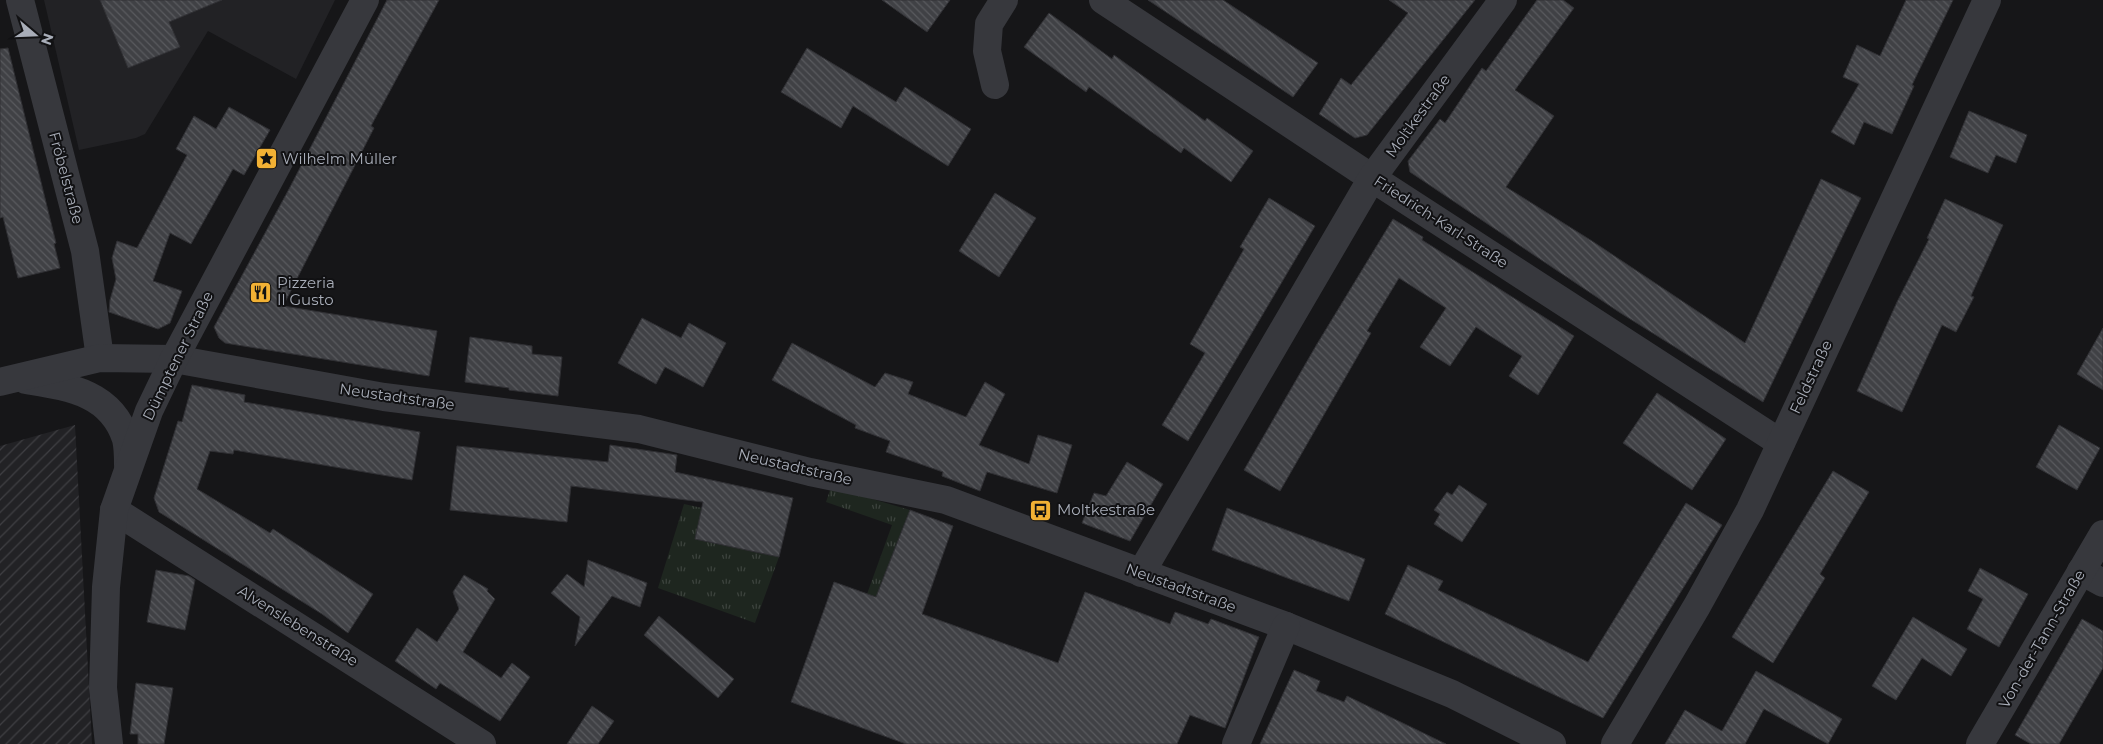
<svg xmlns="http://www.w3.org/2000/svg" width="2103" height="744" font-family="Montserrat,sans-serif">
<style>
.built{fill:#222225}
.industrial{fill:url(#industrial-furrows)}
.grass{fill:url(#grass-tufts)}
.building{fill:url(#building-back-hatch);stroke:#303034}
.lines{fill:none;stroke-linecap:round;stroke-linejoin:round}
.minor{stroke:#37383d;stroke-width:28}
.tertiary{stroke:#37383d;stroke-width:28}
.labels{text-anchor:middle;stroke-width:4;stroke-linejoin:round;paint-order:stroke}
.street-label{font-size:15px;fill:#a8adb8;stroke:#111113}
.poi-label{font-size:15px;fill:#a8adb8;stroke:#111113;text-anchor:start}
</style>
<defs>
<pattern id="industrial-furrows" width="10" height="10" patternUnits="userSpaceOnUse" patternTransform="scale(1.25)"><rect width="10" height="10" fill="#222225"/><path d="M-1 1l2-2M0 10L10 0M9 11l2-2" fill="none" stroke="#3f3f43"/></pattern>
<pattern id="grass-tufts" width="24" height="20" patternUnits="userSpaceOnUse" patternTransform="scale(1.25)"><rect width="24" height="20" fill="#1e261f"/><path d="M3 7l-1-3M5 7V3M7 7l1-3M15 17l-1-3M17 17v-4M19 17l1-3" fill="none" stroke="#3c433d"/></pattern>
<pattern id="building-back-hatch" width="6" height="6" patternUnits="userSpaceOnUse" patternTransform="scale(1.25)"><rect width="6" height="6" fill="#404145"/><path d="M-1 5l2 2M0 0l6 6M5-1l2 2" fill="none" stroke="#595a5e"/></pattern>
</defs>
<rect width="100%" height="100%" fill="#161618"/>
<polygon class="built" points="44,0 335,0 296,79 208,31 145,134 136,138 79,150"/>
<polygon class="industrial" points="75,425 92,744 0,744 0,446"/>
<g class="grass">
<polygon points="831,487 910,510 876,597 867,594 892,525 826,502"/>
<polygon points="684,504 702,508 695,539 779,557 755,623 658,588"/>
</g>
<g class="building">
<polygon points="100,0 222,0 169,22 180,47 128,68"/>
<polygon points="387,0 439,0 371,126 374,128 283,306 437,331 429,376 225,343 219,338 214,327 289,189"/>
<polygon points="882,0 950,0 927,32"/>
<polygon points="1148,0 1223,0 1318,63 1293,97"/>
<polygon points="1389,0 1475,0 1367,135 1355,138 1319,114 1341,78 1351,85 1408,13"/>
<polygon points="1537,0 1563,0 1574,8 1515,90 1554,116 1506,187 1592,241 1745,343 1821,179 1861,198 1763,402 1619,312 1410,172 1408,161 1440,119 1445,123 1482,68 1486,71"/>
<polygon points="1906,0 1953,0 1912,85 1914,86 1892,134 1864,122 1854,145 1831,132 1859,84 1843,77 1857,45 1880,56"/>
<polygon points="1049,13 1112,59 1114,55 1205,121 1207,118 1253,151 1231,182 1184,148 1181,153 1089,87 1086,92 1024,47"/>
<polygon points="8,48 56,243 54,244 60,268 18,278 3,217 0,218 0,49"/>
<polygon points="807,48 896,102 905,87 971,129 948,166 853,106 841,128 781,92"/>
<polygon points="229,107 270,130 244,175 233,169 191,244 170,233 153,281 182,291 170,323 158,329 109,312 110,300 116,279 112,258 117,241 137,248 187,155 176,149 194,116 216,129"/>
<polygon points="1969,111 2027,135 2016,163 1996,155 1988,173 1950,157"/>
<polygon points="995,193 1036,218 999,277 959,251"/>
<polygon points="1269,198 1315,226 1188,441 1162,425 1205,353 1190,344 1244,249 1240,247"/>
<polygon points="1945,199 2003,225 1971,296 1974,297 1956,332 1942,325 1902,412 1857,391 1897,302 1929,239 1927,238"/>
<polygon points="1393,219 1423,237 1422,240 1574,336 1538,395 1509,376 1522,356 1476,327 1450,366 1420,347 1446,308 1399,278 1367,331 1371,333 1280,491 1244,470 1317,344"/>
<polygon points="642,318 681,338 689,323 726,343 703,387 665,367 656,384 618,363"/>
<polygon points="2103,328 2103,390 2077,374"/>
<polygon points="470,337 532,346 532,354 562,357 558,396 509,390 509,388 465,382"/>
<polygon points="792,343 875,387 885,373 913,382 908,394 966,417 985,382 1005,394 979,445 1029,464 1038,435 1072,445 1057,493 987,472 980,491 942,476 943,472 886,452 890,441 855,428 856,425 772,380"/>
<polygon points="192,385 245,395 244,402 420,432 412,480 234,450 233,454 210,451 197,489 270,533 273,529 373,594 348,633 322,614 159,512 154,498 178,421 182,422"/>
<polygon points="1657,393 1726,439 1692,490 1623,443"/>
<polygon points="2059,425 2100,448 2077,490 2036,467"/>
<polygon points="610,445 677,455 675,472 793,498 779,557 695,539 703,502 571,486 567,522 450,510 457,446 608,462"/>
<polygon points="1127,462 1163,484 1130,541 1082,523 1094,493 1106,496"/>
<polygon points="1833,471 1869,492 1820,574 1825,578 1773,663 1732,637"/>
<polygon points="1459,485 1487,504 1462,542 1434,524 1440,514 1434,510 1447,492 1452,495"/>
<polygon points="1686,503 1722,525 1603,718 1385,614 1408,565 1443,581 1438,590 1588,662"/>
<polygon points="1227,508 1365,559 1349,601 1212,550"/>
<polygon points="910,510 953,526 922,614 1058,663 1085,592 1170,624 1175,612 1208,624 1211,619 1259,637 1225,728 1190,715 1177,744 906,744 791,702 834,582 876,597"/>
<polygon points="588,560 647,583 640,607 612,596 575,646 580,617 551,593 567,574 584,587"/>
<polygon points="1980,568 2028,594 1999,647 1967,629 1983,599 1968,591"/>
<polygon points="156,570 189,576 195,580 185,630 147,622"/>
<polygon points="464,575 488,589 487,591 495,599 463,652 501,678 512,663 530,677 500,721 440,683 436,689 395,661 417,628 437,642 459,609 453,592"/>
<polygon points="659,616 734,679 718,698 644,635"/>
<polygon points="1913,617 1967,649 1951,676 1922,658 1896,700 1872,686"/>
<polygon points="2082,619 2103,631 2103,668 2059,744 2031,744 2015,735"/>
<polygon points="1294,670 1320,681 1316,691 1344,702 1347,696 1446,744 1260,744"/>
<polygon points="1756,671 1842,719 1828,744 1764,709 1745,744 1665,744 1685,710 1722,731"/>
<polygon points="136,683 173,688 164,744 138,744 138,734 130,734"/>
<polygon points="592,706 614,721 598,744 567,744"/>
</g>
<g class="lines">
<g class="minor">
<polyline points="20,0 85,251 100,358"/>
<polyline points="1103,0 1372,178 1781,443"/>
<polyline points="995,85 987,51 989,24 1004,0"/>
<path d="M26,380C68,387 111,392 126,439C128,447 128,457 128,465"/>
<polyline points="0,382 100,358 174,359 384,397 639,429 810,472 946,500 1286,626 1452,694 1552,744"/>
<polyline points="114,510 482,744"/>
<polyline points="2081,571 2103,583"/>
<polyline points="1141,573 1372,178 1503,0"/>
<polyline points="1236,744 1286,626"/>
<polyline points="1615,744 1697,606 1750,510 1987,0"/>
<polyline points="1980,744 2103,534"/>
</g>
<polyline class="tertiary" points="109,744 103,688 106,587 114,510 149,411 174,359 365,0"/>
</g>
<defs>
<symbol id="sight-square" viewBox="-11 -11 22 22"><rect x="-9" y="-9" width="18" height="18" rx="4" fill="#f2b134" stroke="#111113"/><path d="M0-6L1.8-2.2L6-1.7L2.9 1.2L3.7 5.4L0 3.3L-3.7 5.4L-2.9 1.2L-6-1.7L-1.8-2.2Z" fill="#111"/></symbol>
<symbol id="restaurant-square" viewBox="-11 -11 22 22"><rect x="-9" y="-9" width="18" height="18" rx="4" fill="#f2b134" stroke="#111113"/><path d="M-5-6h1v4h1v-4h1v4h1v-4h1v5L-1.5 .5V6h-2V.5L-5-1ZM5-6V6H3V1.5H1.5Q1.5-4 5-6Z" fill="#111"/></symbol>
<symbol id="bus-square" viewBox="-11 -11 22 22"><rect x="-9" y="-9" width="18" height="18" rx="4" fill="#f2b134" stroke="#111113"/><path d="M-5-6H5V4H4V6H2V4H-2V6H-4V4H-5ZM-3.5-4V0h7V-4ZM-3.5 1.2v1.5H-2V1.2ZM2 1.2v1.5H3.5V1.2Z" fill="#111"/></symbol>
</defs>
<g fill-rule="evenodd">
<use href="#sight-square" x="254" y="146" width="25" height="25"/>
<use href="#restaurant-square" x="248" y="280" width="25" height="25"/>
<use href="#bus-square" x="1028" y="498" width="25" height="25"/>
</g>
<g class="labels">
<g class="street-label">
<text transform="translate(1418 116) rotate(-54)" y="5">Moltkestraße</text>
<text transform="translate(66 178) rotate(75)" y="5">Fröbelstraße</text>
<text transform="translate(1441 222) rotate(33)" y="5">Friedrich-Karl-Straße</text>
<text transform="translate(178 356) rotate(-64)" y="5">Dümptener Straße</text>
<text transform="translate(1811 377) rotate(-65)" y="5">Feldstraße</text>
<text transform="translate(397 397) rotate(8)" y="5">Neustadtstraße</text>
<text transform="translate(795 467) rotate(13)" y="5">Neustadtstraße</text>
<text transform="translate(1181 588) rotate(20)" y="5">Neustadtstraße</text>
<text transform="translate(298 626) rotate(32)" y="5">Alvenslebenstraße</text>
<text transform="translate(2042 639) rotate(-60)" y="5">Von-der-Tann-Straße</text>
</g>
<g class="poi-label">
<text x="282" y="164">Wilhelm Müller</text>
<text x="277" y="288">Pizzeria<tspan x="277" dy="17">Il Gusto</tspan></text>
<text x="1057" y="515">Moltkestraße</text>
</g>
</g>
<g transform="translate(35 35) rotate(109)" stroke="#111113" stroke-width="4" paint-order="stroke">
<path d="M0-4L9 19L0 12L-9 19Z" fill="#a8adb8"/>
<text y="-8" font-size="14" font-weight="bold" text-anchor="middle" fill="#a8adb8">N</text>
</g>
</svg>
